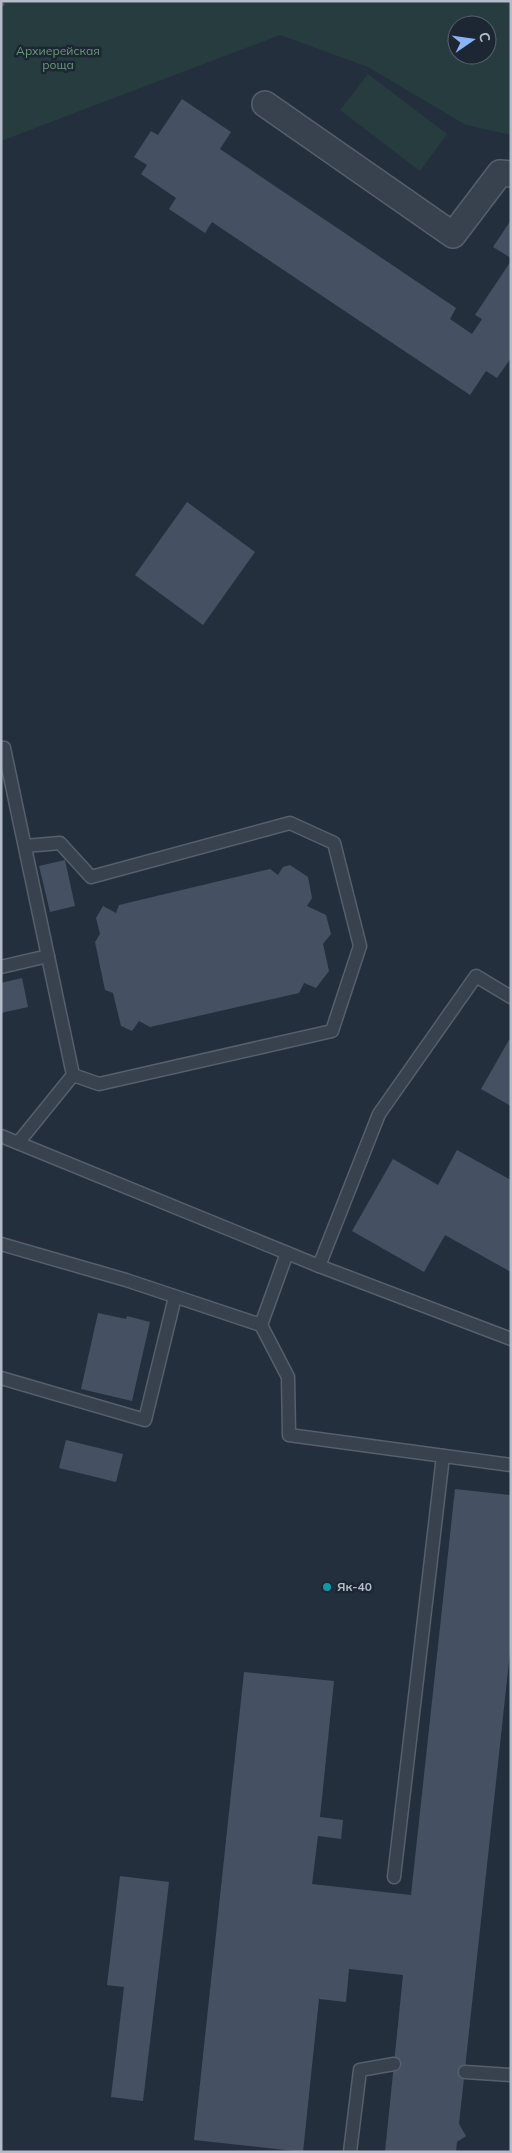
<svg xmlns="http://www.w3.org/2000/svg" width="512" height="2153" font-family="Mulish,sans-serif">
<style>
.green{fill:#263c3f;fill-rule:evenodd}
.building{fill:#455162}
.lines{fill:none;stroke-linecap:round;stroke-linejoin:round}
.service-casing{stroke:#565f6c;stroke-width:15}
.minor-casing{stroke:#565f6c;stroke-width:28}
.path{stroke:#44595c;stroke-width:3;stroke-dasharray:4 4;stroke-linecap:butt}
.service{stroke:#38414e;stroke-width:12}
.minor{stroke:#38414e;stroke-width:25}
.culture-dot{fill:#0f9aa8;stroke:#1d2633;stroke-width:2}
.labels{text-anchor:middle;stroke-width:5;stroke-linejoin:round;paint-order:stroke}
.park-label{font-size:12px;fill:#6b9a76;stroke:#1d2633}
.poi-label{font-size:12px;font-weight:bold;fill:#b4bcc9;stroke:#1d2633;text-anchor:start}
</style>
<rect width="100%" height="100%" fill="#242f3e"/>
<g class="green">
<path d="M1,1H511V135L466,125L368,67L280,35L1,141ZM457,25H487V55H457Z"/>
<polygon points="368,74 447,134 420,171 340,110"/>
</g>
<g class="building">
<polygon points="182,99 231,132 220,149 456,308 450,319 472,334 482,319 475,315 511,261 511,358 497,378 486,371 470,395 212,222 205,233 169,209 176,198 141,174 147,165 134,157 151,131 158,135"/>
<polygon points="511,220 511,258 493,247"/>
<polygon points="187,502 255,552 203,625 135,575"/>
<polygon points="65,860 75,906 50,912 39,866"/>
<polygon points="290,865 308,877 312,898 307,906 326,915 331,934 323,944 329,971 316,988 304,983 299,993 150,1027 139,1021 132,1031 121,1026 113,993 105,990 95,942 100,934 96,918 103,906 116,913 119,905 270,869 278,875 283,867"/>
<polygon points="22,978 28,1007 1,1013 1,983"/>
<polygon points="509,1040 511,1041 511,1106 481,1089"/>
<polygon points="457,1150 511,1180 511,1272 445,1235 424,1272 352,1231 393,1159 438,1185"/>
<polygon points="98,1313 126,1319 127,1316 150,1322 132,1401 81,1389"/>
<polygon points="66,1440 123,1454 116,1482 59,1468"/>
<polygon points="455,1489 511,1495 511,1643 459,2124 466,2136 457,2142 456,2152 385,2152 403,1975 349,1969 346,2002 319,1999 303,2152 194,2140 244,1672 334,1681 320,1817 343,1820 341,1839 318,1836 312,1884 411,1895"/>
<polygon points="120,1876 169,1882 143,2101 111,2097 124,1987 107,1985"/>
</g>
<g class="lines">
<defs>
<g id="service">
<polyline points="1,748 4,748 73,1075 18,1143"/>
<polyline points="25,846 60,843 91,877 290,823 334,843 360,946 332,1031 99,1084 73,1075"/>
<polyline points="1,967 48,956"/>
<polyline points="1,1136 319,1266 511,1339"/>
<polyline points="1,1244 126,1280 261,1325 288,1377 289,1435 511,1465"/>
<polyline points="319,1266 379,1114 476,976 511,997"/>
<polyline points="261,1325 287,1253"/>
<polyline points="1,1378 145,1420 175,1297"/>
<polyline points="394,1877 443,1456"/>
<polyline points="465,2072 511,2075"/>
<polyline points="350,2152 360,2070 394,2064"/>
</g>
<polyline id="minor" points="265,104 453,235 500,173 511,174"/>
</defs>
<use href="#service" class="service-casing"/>
<use href="#minor" class="minor-casing"/>
<polyline class="path" points="1,6 7,1"/>
<use href="#service" class="service"/>
<use href="#minor" class="minor"/>
</g>
<circle class="culture-dot" cx="327" cy="1587" r="5"/>
<g class="labels">
<g class="park-label">
<text x="58" y="55">Архиерейская<tspan x="58" dy="14">роща</tspan></text>
</g>
<g class="poi-label">
<text x="337" y="1591">Як-40</text>
</g>
</g>
<rect width="512" height="2153" fill="none" stroke="#b4bcc9" stroke-width="5"/>
<g transform="translate(472 40) rotate(77)"><circle r="24" fill="#1d2633" stroke="#59626f"/>
<path d="M0-4L9 19L0 12L-9 19Z" fill="#8ab4f8"/>
<text y="-8" font-size="14" font-weight="bold" text-anchor="middle" fill="#b4bcc9">С</text>
</g>
</svg>
